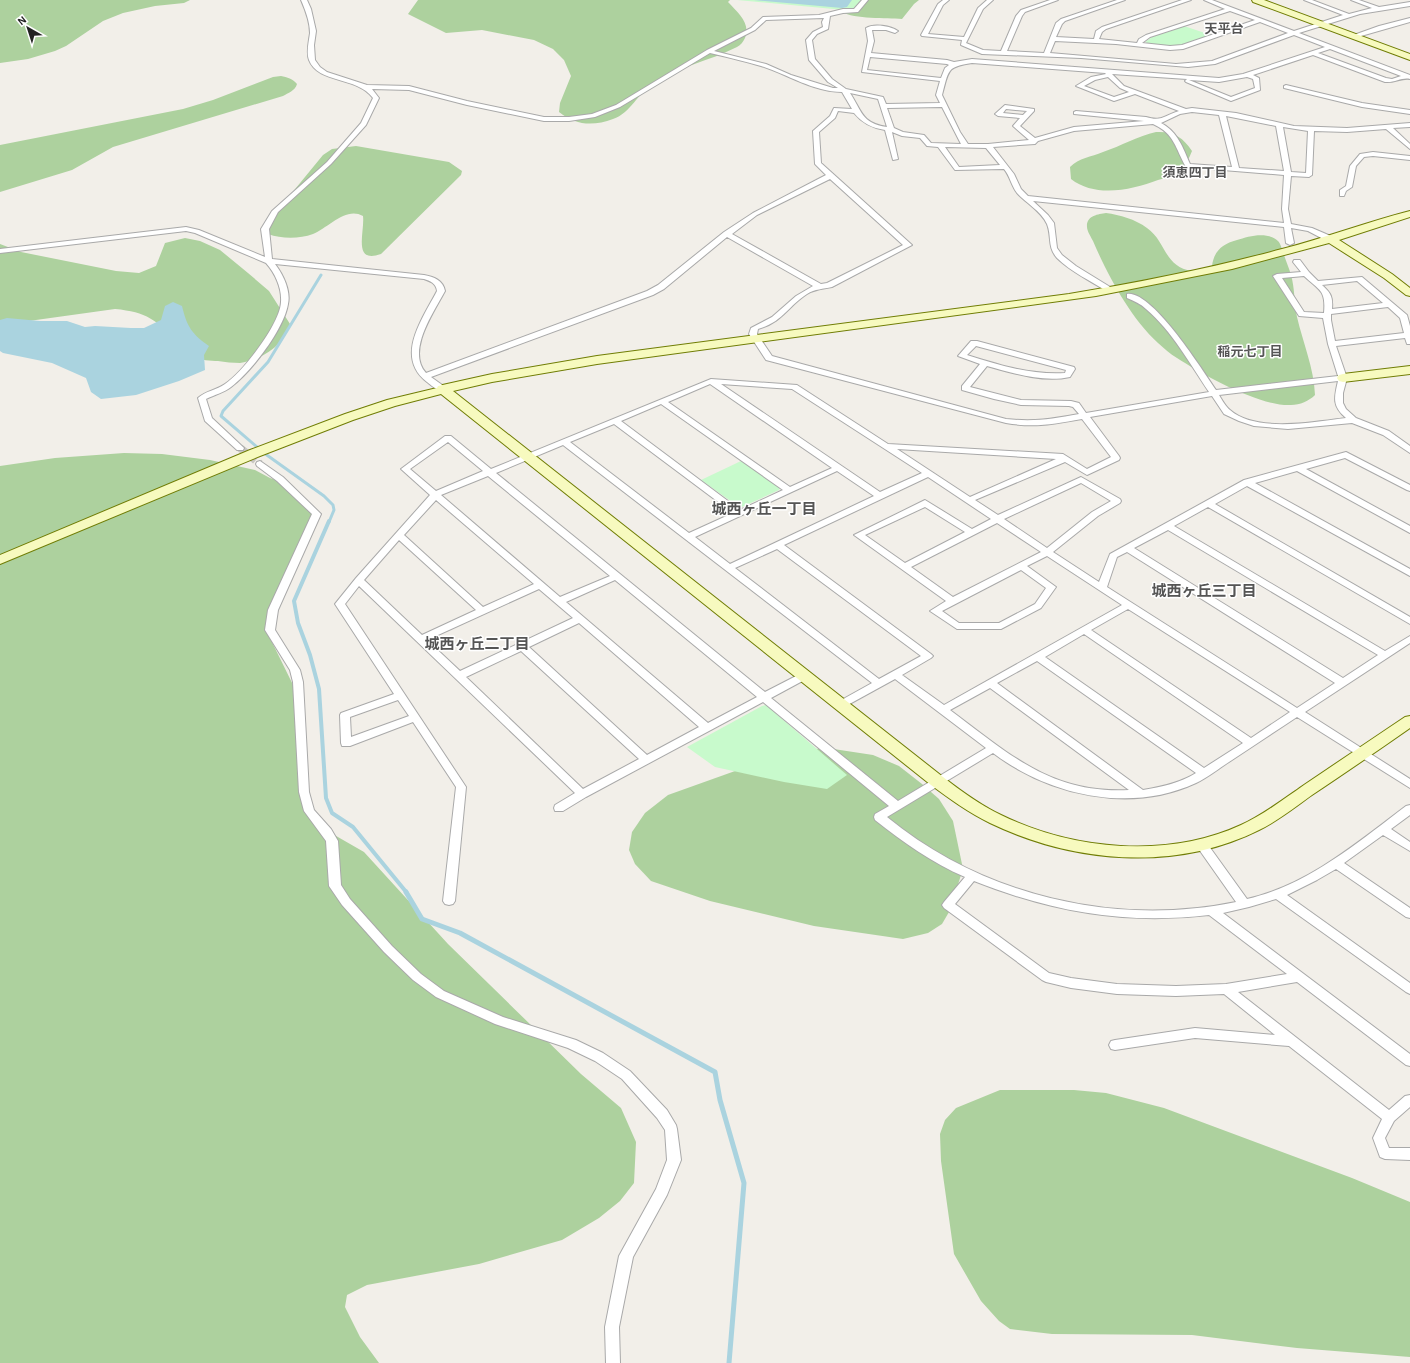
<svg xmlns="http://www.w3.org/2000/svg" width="1410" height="1363" font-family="'Alegreya Sans','Noto Sans JP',sans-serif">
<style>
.forest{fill:#add19e}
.park{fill:#c8facc}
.water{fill:#aad3df}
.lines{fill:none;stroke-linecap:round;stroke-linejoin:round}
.stream-far2{stroke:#aad3df;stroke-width:3}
.stream-far1{stroke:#aad3df;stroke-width:4}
.stream{stroke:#aad3df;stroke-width:5}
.street-tunnel{stroke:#c8c6c1;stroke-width:8;stroke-dasharray:8 4;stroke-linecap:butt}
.street-casing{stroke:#a9a9a9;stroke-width:2}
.secondary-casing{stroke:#707d05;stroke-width:2}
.street{fill:#fff;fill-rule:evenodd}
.secondary{fill:#f7fabf;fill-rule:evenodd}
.labels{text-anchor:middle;stroke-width:3;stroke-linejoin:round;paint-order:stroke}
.far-quarter-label{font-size:13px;font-weight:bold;fill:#555;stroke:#fff}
.far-neighbourhood-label{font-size:13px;font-weight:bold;fill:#555;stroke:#fff}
.neighbourhood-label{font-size:15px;font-weight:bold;fill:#555;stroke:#fff}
</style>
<rect width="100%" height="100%" fill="#f2efe9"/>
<g class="forest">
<polygon points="0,0 190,0 184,3 155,6 123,13 103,21 66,46 55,51 28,59 0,63"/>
<path d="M418,0H730L728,2C738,13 751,23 745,38C743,42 741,45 737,47C710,61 679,66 653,83C638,93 631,113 613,119C594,126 576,126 559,112L560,103L571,76L564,60L553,49L534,40L482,30L446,33L408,14Z"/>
<path d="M831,0H919L914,4L902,19C887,18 854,19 842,12C838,9 835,4 831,0Z"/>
<path d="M281,76C287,77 293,79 297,84C295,91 288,93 283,96L113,147L72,170L0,192V145L183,109L213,100L273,77Z"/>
<path d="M1156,132C1173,131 1183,137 1192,151C1189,159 1185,166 1179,172C1173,176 1165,178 1158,180C1132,190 1095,198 1071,179L1070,167C1079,158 1091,157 1103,152C1121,146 1138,136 1156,132Z"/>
<path d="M356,146L449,162L462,171L461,175L381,254C352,264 365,232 363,216C346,206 328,228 313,234C299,239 282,239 268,234L264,227L323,155L332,149Z"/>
<path d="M1106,213C1120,215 1135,219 1147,228C1166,241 1164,267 1192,271C1200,272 1205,272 1212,266C1214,251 1222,244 1237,240C1249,236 1267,231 1278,241C1281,244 1282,250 1284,255C1286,261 1289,268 1291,275C1295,289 1294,303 1297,317C1303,343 1314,368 1315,395C1309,401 1300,405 1291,405C1261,407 1203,375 1177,358C1170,354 1164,348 1158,343C1130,317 1108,276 1093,241C1091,237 1087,231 1087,227C1086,216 1098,214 1106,213Z"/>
<path d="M185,238L200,241L220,250L248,273L269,291L290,324C285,345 261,360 240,363C233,363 225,362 218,361C211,361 200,360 194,357C188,354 183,346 178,342C156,320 147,312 115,309L0,325V244L21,252L116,271L139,273L156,266L165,243Z"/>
<polygon points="124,453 162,454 210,460 255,470 270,478 279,481 314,516 273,602 266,625 270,638 296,691 301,795 317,825 364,852 448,944 581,1074 621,1108 636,1142 634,1183 620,1201 599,1218 562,1240 479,1264 367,1285 347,1295 345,1307 360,1337 379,1363 0,1363 0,466 55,458"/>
<polygon points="827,748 873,755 899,766 922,784 939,799 953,821 963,869 949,912 942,924 928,933 903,939 814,926 710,901 651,881 635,864 629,850 632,832 645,813 668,795 791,751"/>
<polygon points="1000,1090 1074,1090 1106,1093 1164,1108 1352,1178 1410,1202 1410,1357 1297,1348 1192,1335 1052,1334 1010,1329 999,1321 981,1301 954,1254 941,1161 940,1134 945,1120 956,1108"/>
</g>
<g class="park">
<path d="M737,0H867C862,11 857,14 845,13L844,10Z"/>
<path d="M1184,26L1211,35C1190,43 1167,52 1145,42L1152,37Z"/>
<polygon points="741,461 780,488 779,490 742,507 739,507 701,480"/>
<polygon points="766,705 847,775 827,789 784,782 715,767 687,747 762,706"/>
</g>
<g class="water">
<polygon points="754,0 852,0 847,7 842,8"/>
<path d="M173,302L182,306C187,327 192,334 209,346L204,355L205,370L179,381L136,395L101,399L91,392L86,378L52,363L3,353L0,351V320L7,318L40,321H67L85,327L95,326L131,328H144L161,320L165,306Z"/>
</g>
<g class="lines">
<polyline class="stream-far2" points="321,275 268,362 223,411 221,416 264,453 324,496 333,505 334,510 329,522"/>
<polyline class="stream-far1" points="329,521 294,601 298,623 310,655 319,689 326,798 332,813 353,827 407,893"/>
<polyline class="stream" points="406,892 422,919 460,933 715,1072 720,1100 744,1183 729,1363"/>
<polyline class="street-tunnel" points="240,448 260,464"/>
<defs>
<g id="street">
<path d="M301,0H307L311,9L316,31L314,45L315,60L320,67L327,72L367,85L409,86L467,101L544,117H569L592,114L616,105L707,50L751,28L763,17L819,15L843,9H854L862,0H868L858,12L843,13L830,16L828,29L817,34L812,40L815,59L832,79L846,89L883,97L886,104L940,103L936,95L940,81L862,72L868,41L866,28C874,23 891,26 898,31L895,33L886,30H872L874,41L871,53L947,60L954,62L972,59L1219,78L1243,74L1325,47L1294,35L1215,64L1188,67L1081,58L982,54L961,45L962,40L922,36L921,35L938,4L943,0H949L943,5L928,34L964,37L978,8L987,0H993L983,9L966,43L983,50L1001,51L1016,16L1021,10L1050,0H1058L1025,12L1022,16L1007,51L1044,53L1056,23L1061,19L1117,0H1125L1065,21L1062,24L1056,37L1094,39L1096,31L1102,27L1182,0H1191L1106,29L1102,32L1099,39L1137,43L1139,39L1146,35L1225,9L1204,0H1212L1294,31L1343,15L1304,0H1312L1349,14L1372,8L1351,0H1359L1379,7L1410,2V6L1360,14L1299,33L1410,75V79C1402,77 1395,83 1385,82L1313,55L1253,75L1259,78L1260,90L1231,101L1186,82L1185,81L1187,79L1112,74L1124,86L1186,109L1192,108L1236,113L1294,126L1347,128L1410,123V127L1393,128L1410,144V149L1386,129L1347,132L1314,131L1312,175L1309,177L1291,176L1288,209L1291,224L1312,228L1333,237V241H1327L1308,231L1291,228L1294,243L1290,245L1286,243L1284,227L1033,201L1048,215L1054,223L1057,248L1062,255L1076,266L1115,290L1111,292H1108C1091,281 1071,272 1057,258C1047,247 1052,236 1047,224C1041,211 1026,203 1017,193C1011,185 1010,176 1004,169L955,170L938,147L927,146L920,138L902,136L892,132L898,159L893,160L885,130C872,128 862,123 854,113L838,111L835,118L819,132L821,163L912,245L832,287C823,289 815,289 807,294C788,306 783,322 758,329L757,334L772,356L1006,419C1034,422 1052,419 1079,414L1073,407L1069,406L1021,405L994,399L962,390V386L980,364L958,356L971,341H977L1074,367L1075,369L1070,377C1043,383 1012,373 987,366L970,387L1021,400L1071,401L1079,403L1086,413L1209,392C1190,364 1172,331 1146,309C1141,304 1134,301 1127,298V294C1152,290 1203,371 1216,390L1338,376L1328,344L1323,318L1299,316L1273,276L1277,274L1301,272L1293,262L1294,260H1300L1309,272L1318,281L1362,277L1407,315L1410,326V344H1407L1405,338L1336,346L1347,378L1343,393V403L1346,409L1356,418L1389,431L1410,446V453L1383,435L1352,423L1288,429L1254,426L1239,421L1224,414L1212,396L1090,417L1119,456L1120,458L1119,460L1087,475L1065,462L975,500L998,515L1081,477L1120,499L1121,501L1120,503L1098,516L1053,552L1099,582L1110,554L1244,480L1346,452L1410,485V491L1407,490L1345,458L1306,469L1410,526V533L1297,471L1255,483L1410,569V576L1247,486L1215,504L1410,617V624L1208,507L1174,526L1385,651L1410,636V643L1305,712L1410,779V788L1297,717C1274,732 1252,747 1229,762C1218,769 1207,778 1196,783C1129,814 1049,795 993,753L887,817C983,896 1115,927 1236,902L1198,848L1196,845L1198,842H1206L1247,899C1308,885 1357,843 1406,806L1410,805V815L1391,829L1410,842V851L1383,835L1344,863L1410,908V918L1406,917L1336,869L1317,880L1287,895L1410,983V994L1406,992L1276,899L1249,907L1223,913L1410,1054V1066L1406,1065L1297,982L1238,992L1389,1110L1405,1096L1410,1095V1107L1394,1121L1385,1138L1389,1148H1410V1160L1385,1159L1380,1157L1373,1138L1382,1119L1289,1046L1195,1038L1115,1050L1111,1049L1109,1045L1111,1041L1115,1040L1195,1028L1275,1035L1224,994L1176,996L1117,994L1071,988L1046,982L1042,980L944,908L942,905L944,902L965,877C932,863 903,842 875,820L874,817L875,814L889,806L763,702L586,797L563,811H555L554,808L555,805L575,793L359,586L345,604L466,787L455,901L453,904L449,905L445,904L443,901L456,787L413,722L350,746H342L341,743L340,715L341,713L394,694L335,604L356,578L430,495L401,469L445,436H451L491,469L711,379L797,385L888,444L1063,454L1087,469L1111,457L1082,419C1053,424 1036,428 1006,423L766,360L749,334L751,328L772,317L796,296L813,286L727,237L664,289L653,295L431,377L445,387L446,389L442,391C436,390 431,385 427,382C394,357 423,318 437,291C436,283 430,281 424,279L275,264C283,274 291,291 288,304C284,329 252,371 231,387C225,392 214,395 206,399L212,418L244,448L243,450H237L205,421L198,398C205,391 217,390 225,384C243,372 280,324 281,302C282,288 275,273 266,263L195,233L186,231L0,253V249L186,227L199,230L265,257L261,229L272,211L327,162L361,123L373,98C357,76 318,84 309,60C306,52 309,41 310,33C310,22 305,9 301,0ZM1230,11L1255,20L1182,45L1170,46L1142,43L1150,37ZM824,18L822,22L823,27L813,32L806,40L809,60L828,82L838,88H833L791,75L766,64L714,51L755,30L766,20ZM1260,22L1288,33L1212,61L1176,64L1050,53L1055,41L1116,44L1170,50L1183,49ZM1330,49L1401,76L1392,79L1386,78L1318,53ZM710,53C727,57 744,61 761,66C787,74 813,92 842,92L852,109L834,108L830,116L813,131L815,164L826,175L753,213L724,232L658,285L647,291L426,373C406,351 434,312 445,291C443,280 434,277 424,275L272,259L269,229L278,212L331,164L366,125L379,98L372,89L409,90L467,105L544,121H569L595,117L620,107ZM870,57L947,64L949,65L945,68L941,78L867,70ZM972,63L1105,73L1106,74L1091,77L1076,86L1114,101L1135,94L1179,111C1165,115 1162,122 1146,117L1076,111L1074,112V114L1144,121L1074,127L1035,138L1020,126L1034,111V109L1005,105L995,114L998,116L1020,118L1013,126L1029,140L988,144H968L960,132L942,95C949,70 946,67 972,63ZM1108,77L1120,88L1129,92L1114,97L1084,86L1095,80ZM1247,77L1253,79L1255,88L1231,97L1189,80L1219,82ZM850,93L878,99L887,127C861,123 862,111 850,93ZM942,107L961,144L931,143L924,135L903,132L894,128L887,108ZM1006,109L1027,111L1023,115L1003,113ZM1192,112L1219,115L1232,167L1190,164C1183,148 1178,132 1161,123L1180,114ZM1226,116L1276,126L1284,171L1239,168ZM1153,124C1175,134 1175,148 1186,167L1284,175L1282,209L1284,223L1028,196L1021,189L1014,174L993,147L1035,144L1038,141L1074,131ZM1283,127L1308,131L1306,173L1291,172ZM945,147L986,148L1000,165L959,167ZM830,179L903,245L827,283L821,284L732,234L757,215ZM1304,276C1320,291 1326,290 1324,313L1304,312L1282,278ZM1357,281L1383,303L1332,309C1333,297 1331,293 1322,285ZM1388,307L1400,318L1404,333L1335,341L1331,320V314ZM976,346L1066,370L1065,373C1030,375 999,365 967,355ZM1338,381C1334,398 1332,406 1346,418C1315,422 1256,433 1230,410C1226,407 1222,400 1219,395ZM710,384L832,468L790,487L668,402ZM721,384L792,389L922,473L880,492ZM661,404L783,490L740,510L621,421ZM614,424L733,513L689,533L570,442ZM448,442L483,471L436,491L410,469ZM563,445L872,683L836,703L835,705L836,707H844L895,679L986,748L898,801L771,698L808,678L809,676L808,674H800L765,692L496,473ZM897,449L1056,459L970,497ZM837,471L874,496L730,564L695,537ZM488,476L610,576L560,597L441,495ZM928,477L991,519L972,529L925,500L854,535L946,601L930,611L957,629H1001L1041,608L1056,587L1027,566L1047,556L1122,605L944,705L902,675L931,658L933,656L931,654L784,545ZM1081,483L1111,501L1092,512L1047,548L1004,519ZM436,500L534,584L483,607L404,535ZM925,507L965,532L905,563L865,535ZM997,523L1041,552L953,597L911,567ZM1168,530L1378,655L1343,678L1134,548ZM399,540L476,610L422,635L364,580ZM777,549L921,656L879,679L735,568ZM1127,552L1335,683L1297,708L1107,587L1117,557ZM1021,570L1046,588L1035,604L999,623H959L942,611ZM615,580L757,697L708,723L566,602ZM539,589L573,618L460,671L427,640ZM1128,609L1290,712L1251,738L1091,630ZM579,623L699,727L647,755L529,647ZM1084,634L1243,743L1204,768L1045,657ZM521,651L639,759L583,789L466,677ZM1037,661L1196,773C1180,783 1161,787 1143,790L997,683ZM990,688L1129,790C1051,794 1009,754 950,710ZM398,700L409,716L351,737L350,717ZM974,881C1052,912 1126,925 1209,915L1287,974L1226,984L1176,986L1117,984L1071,978L1049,973L955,904Z"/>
<polygon points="1410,18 1410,22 1354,38 1351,36 1379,26"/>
<polygon points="1286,85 1362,103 1410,110 1410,114 1362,107 1284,88 1284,86"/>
<polygon points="1373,152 1410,156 1410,160 1373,156 1364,157 1356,166 1352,187 1346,191 1344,196 1340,196 1340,190 1346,186 1350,166 1360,154"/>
<polygon points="260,461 283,477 321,514 278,610 275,630 300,670 303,682 309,792 314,810 331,829 338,841 341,885 350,899 392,946 421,974 444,991 503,1017 576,1040 603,1053 630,1071 667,1110 676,1125 677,1129 681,1160 667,1195 633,1257 619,1327 620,1363 606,1363 605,1327 619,1256 656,1189 667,1160 665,1130 657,1118 622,1079 595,1061 568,1048 495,1024 436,997 413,980 384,952 342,905 329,886 326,841 304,811 299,792 293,682 290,670 265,630 268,610 312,514 277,481 257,466 256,464 257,462"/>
</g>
<g id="secondary">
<polygon points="1252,0 1264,0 1410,54 1410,60 1253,2"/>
<path d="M1410,211V217L1339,240L1392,274L1410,288V296L1406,295L1384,278L1329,243L1232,269L1096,296L597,364L492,382L453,391L943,777C961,791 980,805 1001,815C1073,850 1167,859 1241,825C1263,815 1284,799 1304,785C1338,762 1371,740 1405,717L1410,716V728C1377,751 1345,773 1312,795C1295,807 1278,821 1259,830C1175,872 1073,863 990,823C969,813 950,799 931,785L441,394L395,406L353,420L260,456L0,564V555L250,450L345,414L387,400L437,388L438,386L492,374L597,356L1069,294C1141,282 1212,268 1282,249C1325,238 1367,222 1410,211Z"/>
<polygon points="1410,366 1410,374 1343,382 1339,381 1337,378 1339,375 1343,374"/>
</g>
</defs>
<use href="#street" class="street-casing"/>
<use href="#secondary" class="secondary-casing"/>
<use href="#street" class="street"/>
<use href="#secondary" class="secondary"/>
</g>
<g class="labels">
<g class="far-quarter-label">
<text x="1224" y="33">天平台</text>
</g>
<g class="far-neighbourhood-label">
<text x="1195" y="177">須恵四丁目</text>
<text x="1250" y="356">稲元七丁目</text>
</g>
<g class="neighbourhood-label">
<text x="764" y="514">城西ヶ丘一丁目</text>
<text x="1204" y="596">城西ヶ丘三丁目</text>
<text x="477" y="649">城西ヶ丘二丁目</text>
</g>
</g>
<g transform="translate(28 28) rotate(321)" stroke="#ffffff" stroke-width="3" paint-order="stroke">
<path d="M0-3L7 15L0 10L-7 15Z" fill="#222222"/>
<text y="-6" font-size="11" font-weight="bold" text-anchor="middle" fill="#222222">N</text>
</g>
</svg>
